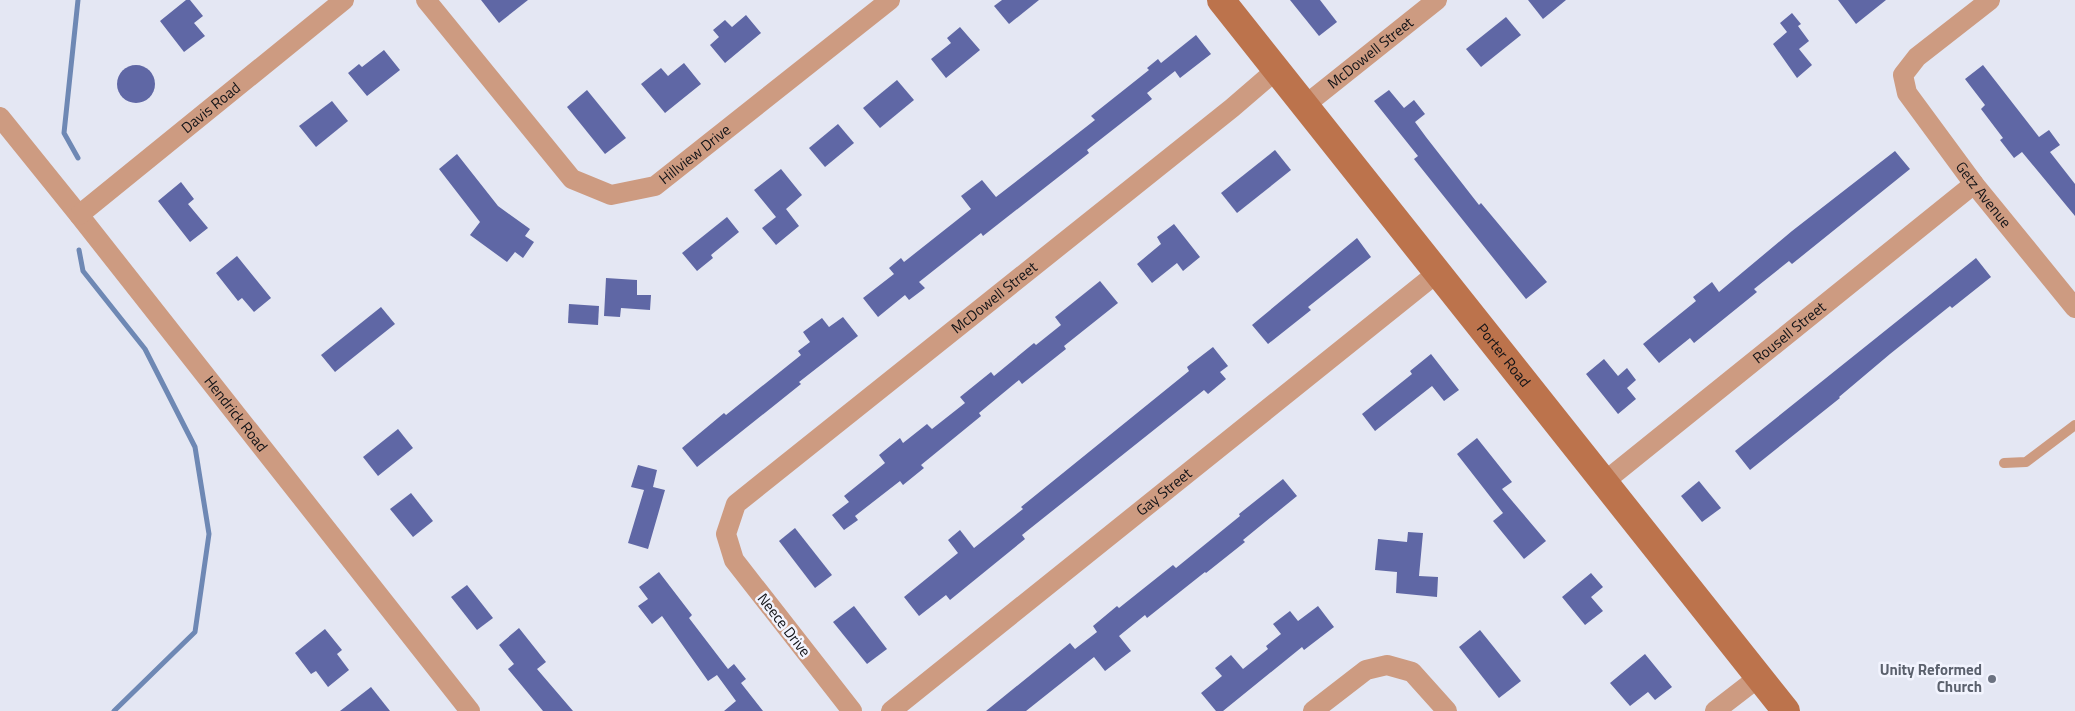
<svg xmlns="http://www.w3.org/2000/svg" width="2075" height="711" font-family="'Titillium Web',sans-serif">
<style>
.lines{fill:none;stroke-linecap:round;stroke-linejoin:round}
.stream{stroke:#6e88b4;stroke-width:5}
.building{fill:#5f67a5}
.lane{stroke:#cd9b81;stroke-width:10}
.street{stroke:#cd9b81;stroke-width:20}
.secondary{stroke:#bc734c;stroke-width:28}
.worship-dot{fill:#6b7280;stroke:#f2f4fe;stroke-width:2}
.labels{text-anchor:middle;stroke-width:5;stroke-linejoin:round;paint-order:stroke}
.street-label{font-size:15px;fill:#121317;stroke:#f2f4fe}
.worship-label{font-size:15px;font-weight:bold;fill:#5b616d;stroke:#f2f4fe;text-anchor:end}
</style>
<rect width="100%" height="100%" fill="#e4e7f3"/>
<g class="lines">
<g class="stream">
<polyline points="78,0 64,133 78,158"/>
<polyline points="79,250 83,271 145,349 195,447 209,534 195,632 114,711"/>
</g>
</g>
<g class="building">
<polygon points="186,0 190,0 203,16 194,23 205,36 184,52 160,21"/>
<polygon points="481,0 528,0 499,23"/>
<polygon points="1002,0 1039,0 1009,24 994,6"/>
<polygon points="1290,0 1320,0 1337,22 1319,36"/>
<polygon points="1528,0 1566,0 1543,19"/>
<polygon points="1838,0 1886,0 1856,24"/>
<polygon points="1792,13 1801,24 1798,26 1809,41 1799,49 1812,65 1797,78 1773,44 1787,32 1780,23"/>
<polygon points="746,15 761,33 725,63 710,45 719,37 713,30 725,20 732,27"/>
<polygon points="1506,17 1521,35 1481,67 1466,49"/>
<polygon points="960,27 980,50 946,78 931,59 951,43 947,38"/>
<polygon points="1196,35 1211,54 1180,78 1175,71 1147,93 1152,99 1087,150 1089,153 983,236 981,233 919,282 925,288 909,300 905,295 878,317 863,298 894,274 889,268 901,258 904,262 971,209 961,196 982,180 996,197 1095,120 1091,116 1149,70 1147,68 1158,59 1161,63"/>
<polygon points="384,50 400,70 367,96 348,73 359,64 362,67"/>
<polygon points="684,63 701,84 665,113 641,84 661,68 668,76"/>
<polygon points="1983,65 2039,137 2049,130 2060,145 2050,152 2075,184 2075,216 2022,152 2014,158 2000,140 2003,138 1981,109 1985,105 1965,79"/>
<circle cx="136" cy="84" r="19"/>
<polygon points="897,80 914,100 880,128 863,108"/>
<polygon points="587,90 626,138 605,154 567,107"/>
<polygon points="1389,90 1404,108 1414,100 1425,114 1415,122 1426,137 1479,205 1481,203 1547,282 1526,299 1414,159 1418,156 1374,101"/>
<polygon points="332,101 348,121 316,147 299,126"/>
<polygon points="838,124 854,143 825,167 809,148"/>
<polygon points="1275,150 1291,170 1237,213 1221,193"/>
<polygon points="1895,151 1910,169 1792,264 1789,261 1754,289 1757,292 1694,343 1690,338 1659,363 1643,344 1696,301 1693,297 1712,282 1719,292 1792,231"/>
<polygon points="457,154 498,206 530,229 525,236 534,242 523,258 515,252 507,262 470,235 480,222 439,169"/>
<polygon points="781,169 802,195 786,209 799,226 776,245 762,228 776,217 754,190"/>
<polygon points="181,182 194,199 188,204 208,228 190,242 158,201"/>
<polygon points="727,217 739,232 711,255 713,258 697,271 682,253"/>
<polygon points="1174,224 1200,257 1183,271 1177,263 1152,283 1137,264 1161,244 1157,237"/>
<polygon points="1357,238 1371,257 1308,307 1311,310 1268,344 1252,325"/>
<polygon points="237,256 271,298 254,312 242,298 238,301 216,273"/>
<polygon points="1976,258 1991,277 1952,308 1950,306 1890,354 1839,397 1840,398 1750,470 1735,451"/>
<polygon points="606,278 637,280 637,295 651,295 650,310 621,308 620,317 604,316"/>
<polygon points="1100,281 1118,303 1064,346 1066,349 1022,384 1019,380 979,413 981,416 921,465 924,468 903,485 900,481 855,516 858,520 844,530 832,515 849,502 844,496 885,463 879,455 900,438 903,443 927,424 932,429 965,403 960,397 991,372 994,376 1034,343 1036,345 1061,325 1055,317"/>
<polygon points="569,304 599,306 598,325 568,323"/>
<polygon points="381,307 395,324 335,372 321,355"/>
<polygon points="843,317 858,336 799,382 801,384 697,467 682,448 724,413 726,415 801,355 798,351 810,342 803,332 822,318 829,327"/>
<polygon points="1213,347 1228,366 1220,372 1226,379 1208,394 1204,390 1022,535 1025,539 950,600 946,595 919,616 904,597 958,553 948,540 960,530 974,548 1023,509 1021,507 1189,371 1187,367"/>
<polygon points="1431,354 1459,390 1444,401 1432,386 1375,431 1362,414 1412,374 1410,371"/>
<polygon points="1604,359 1618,376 1627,368 1636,380 1627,388 1636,399 1618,414 1586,374"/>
<polygon points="398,429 413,448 378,476 363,457"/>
<polygon points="1477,438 1512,482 1502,489 1546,541 1524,559 1493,521 1503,513 1457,454"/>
<polygon points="638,465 657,470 653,487 665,490 648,549 628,543 644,490 631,487"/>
<polygon points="1283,479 1297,496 1243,540 1245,542 1206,573 1205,572 1147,618 1145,615 1119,636 1131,651 1105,671 1094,657 1026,711 986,711 1070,643 1075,649 1097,632 1093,626 1117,606 1119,608 1173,565 1176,568 1240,516 1239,514"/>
<polygon points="1699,481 1721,508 1702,522 1681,496"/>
<polygon points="411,493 433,521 413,537 390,509"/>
<polygon points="795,528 832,575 815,588 779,541"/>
<polygon points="1408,532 1423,533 1419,576 1438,577 1437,597 1396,593 1397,572 1375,570 1378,539 1407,542"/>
<polygon points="659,572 692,615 689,618 728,669 734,664 746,679 741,683 763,711 724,711 736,701 717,675 708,681 662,616 652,624 638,606 648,599 639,587"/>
<polygon points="1591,573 1603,587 1591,597 1603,611 1585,625 1562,597"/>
<polygon points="467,585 493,618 477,630 451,597"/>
<polygon points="854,606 887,649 867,664 833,622"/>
<polygon points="1318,606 1334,627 1304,650 1302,647 1223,711 1216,711 1201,693 1222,676 1215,668 1231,655 1243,669 1268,649 1266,646 1281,634 1273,624 1290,611 1298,621"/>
<polygon points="519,628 546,662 537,669 573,711 543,711 508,669 514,664 499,645"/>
<polygon points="325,629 342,650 337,654 349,670 328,687 316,671 311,674 295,653"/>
<polygon points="1480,630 1521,681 1499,698 1459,647"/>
<polygon points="1645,654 1672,687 1655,700 1648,692 1630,706 1610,683"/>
<polygon points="371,687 390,711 340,711"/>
</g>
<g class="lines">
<polyline class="lane" points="2004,463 2026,462 2075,425"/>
<g class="street">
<path id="s1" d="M426,0L572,179L611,195L655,186L890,0"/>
<path id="s2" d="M1990,0L1917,57L1903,75L1907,93L1974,184L2075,308"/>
<path id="s3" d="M1304,106L1437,0"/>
<path id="s4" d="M0,117L79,215L470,711"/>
<path id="s5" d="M79,215L344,0"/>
<path id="s6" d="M1604,482L1974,184"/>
<path id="s7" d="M852,711L734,560L726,534L736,504L1232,108L1276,70"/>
<path id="s8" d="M891,711L1437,273"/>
<polyline points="1313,711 1366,670 1387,665 1412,672 1447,711"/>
<polyline points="1715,711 1759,677"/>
</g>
<path class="secondary" id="s9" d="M1221,0L1786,711"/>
</g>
<circle class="worship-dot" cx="1992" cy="679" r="5"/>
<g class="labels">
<g class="street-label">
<text dy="5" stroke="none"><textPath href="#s3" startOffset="85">McDowell Street</textPath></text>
<text dy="5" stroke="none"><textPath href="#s5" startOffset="170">Davis Road</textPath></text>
<text dy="5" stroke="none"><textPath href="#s1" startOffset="369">Hillview Drive</textPath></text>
<text dy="5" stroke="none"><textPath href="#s2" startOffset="261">Getz Avenue</textPath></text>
<text dy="5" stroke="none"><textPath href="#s7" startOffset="581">McDowell Street</textPath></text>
<text dy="5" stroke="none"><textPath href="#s6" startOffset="238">Rousell Street</textPath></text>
<text dy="5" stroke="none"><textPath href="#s9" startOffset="454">Porter Road</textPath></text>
<text dy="5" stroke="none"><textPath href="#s4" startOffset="379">Hendrick Road</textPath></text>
<text dy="5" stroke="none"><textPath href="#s8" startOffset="350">Gay Street</textPath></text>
<text transform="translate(784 625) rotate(52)" y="5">Neece Drive</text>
</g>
<g class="worship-label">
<text x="1982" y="675">Unity Reformed<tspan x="1982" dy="17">Church</tspan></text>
</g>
</g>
</svg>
